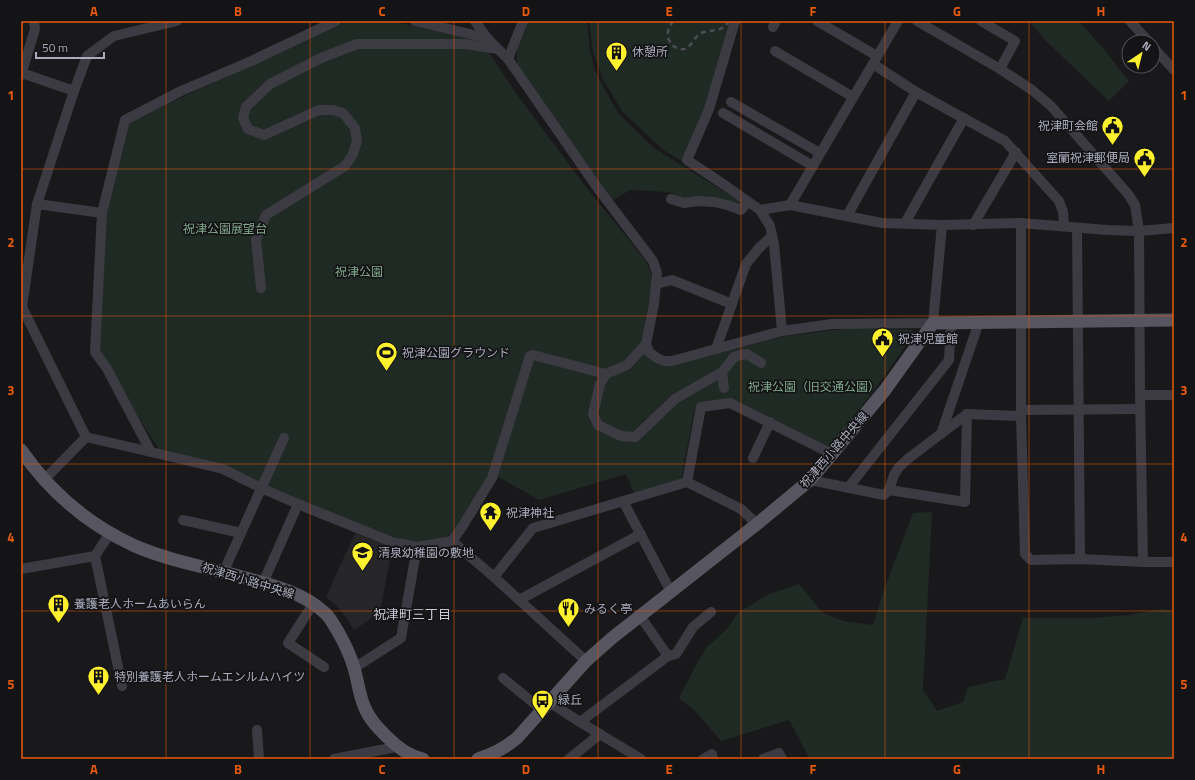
<svg xmlns="http://www.w3.org/2000/svg" width="1195" height="780" font-family="'Titillium Web','Noto Sans JP',sans-serif">
<style>
.built{fill:#262528}
.green{fill:#202a24}
.lines{fill:none;stroke-linecap:round;stroke-linejoin:round}
.minor{stroke:#3c3b43;stroke-width:10}
.major{stroke:#565560;stroke-width:13}
.rail{stroke:#4c4c56;stroke-width:2.5;stroke-dasharray:5 4;stroke-linecap:butt}
.grid{fill:none;stroke:#e8590c;stroke-width:1;stroke-opacity:0.55}
.labels{text-anchor:middle;stroke-width:3.5;stroke-linejoin:round;paint-order:stroke}
.poi-label{font-size:12px;fill:#aaabbc;stroke:#141416;text-anchor:start}
.park-label{font-size:12px;fill:#80a88d;stroke:#141416}
.street-label{font-size:12px;fill:#aaabbc;stroke:#141416}
.neighbourhood-label{font-size:13px;fill:#cbcbd7;stroke:#141416}
.neatline{fill:none;stroke:#e8590c;stroke-width:1.5}
.grid-label{font-size:13px;text-anchor:middle;font-weight:bold;fill:#e8590c}
</style>
<rect width="100%" height="100%" fill="#19191b"/>
<polygon class="built" points="355,533 392,548 380,612 354,630 345,616 336,605 326,597"/>
<g class="green">
<path d="M347,21H390L481,40L515,92L586,187L646,261L651,273L652,284L642,344C651,358 652,365 670,366L785,336L852,328L913,330L912,336L886,374L829,450L733,402L698,403L695,408L681,479L634,493L626,474L539,500L490,472L469,511L450,535L433,541L417,543L391,536L160,451L127,399L98,350L105,224L112,184L127,125L137,118Z"/>
<polygon points="526,21 587,21 590,50 595,71 614,106 621,116 654,148 744,204 742,209 689,202 669,192 651,191 630,190 611,201 517,66 517,44"/>
<polygon points="589,21 731,21 705,109 683,162 662,149 622,111 603,80 593,52"/>
<polygon points="1029,21 1079,21 1106,52 1129,81 1109,101 1045,40"/>
<polygon points="932,512 923,690 937,711 963,702 968,687 1005,679 1023,618 1091,618 1129,615 1163,609 1174,612 1174,759 810,759 789,720 721,741 694,710 679,698 695,667 706,648 728,628 738,613 767,595 799,584 822,612 843,621 873,625 884,590 913,513"/>
</g>
<g class="lines">
<g class="minor">
<polyline points="415,21 487,38"/>
<polyline points="475,21 487,38 508,59 599,190 653,261 657,273 654,304 646,344 649,352 657,358 664,361 672,361 782,331 832,324 933,323 942,225"/>
<polyline points="735,21 709,109 687,160 726,186 760,210 770,226 774,244 782,331"/>
<polyline points="817,21 877,56"/>
<polyline points="917,21 1000,69 1032,90 1051,106 1128,194 1135,205 1139,231 1140,395 1143,562"/>
<polyline points="981,21 1015,41 1000,69"/>
<polyline points="1130,21 1149,42"/>
<polyline points="773,27 776,21"/>
<polyline points="1153,47 1174,70"/>
<polyline points="775,51 853,97"/>
<polyline points="508,59 523,21"/>
<polyline points="873,64 916,92 1005,141 1059,201 1063,212 1064,226"/>
<polyline points="22,73 74,91"/>
<polyline points="21,75 35,29 34,21"/>
<polyline points="731,102 820,153"/>
<polyline points="723,113 813,166"/>
<polyline points="671,199 684,203 698,201 714,202 727,205 741,210 748,202"/>
<polyline points="37,204 102,213"/>
<polyline points="790,205 898,21"/>
<polyline points="760,210 790,205 882,223 942,225 1021,223 1107,230 1139,231 1174,228"/>
<polyline points="847,216 916,92"/>
<polyline points="905,223 964,118"/>
<polyline points="1021,223 1021,416 1025,554 1031,560 1080,559 1143,562 1174,562"/>
<polyline points="973,225 1016,152"/>
<polyline points="1077,228 1080,559"/>
<polyline points="656,284 672,280 732,304"/>
<polyline points="261,288 256,239 266,215 345,166 353,154 357,141 355,128 343,113 333,110 319,110 264,135 248,129 243,118 246,107 270,84 321,58 357,44 465,44 498,49"/>
<polyline points="646,344 627,365 606,374 600,384 593,414 598,425 621,436 635,437 675,399 722,372 734,357 740,355 747,354 761,363"/>
<polyline points="716,349 746,264 759,248 772,236"/>
<polyline points="722,372 724,388"/>
<polyline points="1140,395 1174,395"/>
<polyline points="1021,410 1140,409"/>
<polyline points="941,434 979,322"/>
<polyline points="86,437 151,452 223,469 261,488 298,504 392,542 417,547 452,541 462,527 492,478 530,356 533,355 606,374"/>
<polyline points="151,452 106,367 95,352 102,213 125,120 181,91 249,62 336,21"/>
<polyline points="753,458 770,422"/>
<polyline points="44,480 86,437 22,307 37,204 74,91 87,56 114,36 177,21"/>
<polyline points="810,480 884,495 889,490 894,475 899,467 909,458 967,414 1021,416"/>
<polyline points="687,482 701,407 730,403 832,454"/>
<polyline points="848,488 949,360 951,323"/>
<polyline points="889,490 965,502 967,414"/>
<polyline points="623,501 671,592"/>
<polyline points="183,520 241,533"/>
<polyline points="452,541 494,577 586,661"/>
<polyline points="95,556 122,686"/>
<polyline points="21,569 95,556 110,533"/>
<polyline points="223,573 284,438"/>
<polyline points="494,577 533,528 687,482 741,509 757,524"/>
<polyline points="263,583 298,504"/>
<polyline points="519,600 641,534"/>
<polyline points="313,604 288,643 324,667"/>
<polyline points="640,616 668,656"/>
<polyline points="354,668 401,638 417,547"/>
<polyline points="503,678 542,710"/>
<polyline points="549,702 580,722 641,759"/>
<polyline points="580,722 668,656 676,654 693,627 711,612"/>
<polyline points="257,730 259,759"/>
<polyline points="334,759 396,747"/>
<polyline points="569,759 600,734"/>
<polyline points="703,759 712,754 713,759"/>
<polyline points="763,759 779,753 782,759"/>
</g>
<g class="major">
<path d="M21,450C50,492 89,525 135,546C165,559 199,566 231,574C263,583 299,589 325,613C330,617 333,624 337,630C344,642 350,654 354,668C358,681 359,694 364,706C369,719 378,728 387,737C397,747 409,756 423,759"/>
<path d="M478,759C494,754 505,748 517,738L586,661L612,638L757,524L810,480L832,454L885,390L933,323L1174,320"/>
</g>
<path class="rail" d="M673,21C669,28 665,34 670,42C671,45 673,46 677,48C690,54 692,38 701,33C713,28 721,34 729,21"/>
</g>
<path class="grid" d="M166,21V759M310,21V759M454,21V759M598,21V759M741,21V759M885,21V759M1029,21V759M21,169H1174M21,316H1174M21,464H1174M21,611H1174"/>
<defs>
<symbol id="building-pin" viewBox="-11 -11 22 30"><path d="M0 17L-7.5 6A9.5 9.5 0 1 1 7.5 6Z" fill="#fff12d" stroke="#141416"/><path d="M-4-6H4V6H1V3H-1V6H-4ZM-2.5-4.3h1.7v1.8h-1.7ZM.8-4.3h1.7v1.8H.8ZM-2.5-1h1.7V.8h-1.7ZM.8-1h1.7V.8H.8Z" fill="#111"/></symbol>
<symbol id="civic-pin" viewBox="-11 -11 22 30"><path d="M0 17L-7.5 6A9.5 9.5 0 1 1 7.5 6Z" fill="#fff12d" stroke="#141416"/><path d="M-.6-6.5H3V-4.5H.6V-3L4-1V1h2V6H-6V1h2V-1L-.6-3ZM-1.2 2.5V6h2.4V2.5Z" fill="#111"/></symbol>
<symbol id="stadium-pin" viewBox="-11 -11 22 30"><path d="M0 17L-7.5 6A9.5 9.5 0 1 1 7.5 6Z" fill="#fff12d" stroke="#141416"/><path d="M0-5a6.5 5 0 1 0 0 10a6.5 5 0 1 0 0-10ZM-3.5-1.8h7v3.6h-7Z" fill="#111"/></symbol>
<symbol id="temple-pin" viewBox="-11 -11 22 30"><path d="M0 17L-7.5 6A9.5 9.5 0 1 1 7.5 6Z" fill="#fff12d" stroke="#141416"/><path d="M0-6L5-2H3V0L6.5 2.5H4V6H1.5V3h-3V6H-4V2.5H-6.5L-3 0V-2H-5Z" fill="#111"/></symbol>
<symbol id="school-pin" viewBox="-11 -11 22 30"><path d="M0 17L-7.5 6A9.5 9.5 0 1 1 7.5 6Z" fill="#fff12d" stroke="#141416"/><path d="M0-5L7-2L0 1L-7-2ZM-4 1L0 2.5L4 1V4Q0 6-4 4Z" fill="#111"/></symbol>
<symbol id="restaurant-pin" viewBox="-11 -11 22 30"><path d="M0 17L-7.5 6A9.5 9.5 0 1 1 7.5 6Z" fill="#fff12d" stroke="#141416"/><path d="M-5-6h1v4h1v-4h1v4h1v-4h1v5L-1.5 .5V6h-2V.5L-5-1ZM5-6V6H3V1.5H1.5Q1.5-4 5-6Z" fill="#111"/></symbol>
<symbol id="bus-pin" viewBox="-11 -11 22 30"><path d="M0 17L-7.5 6A9.5 9.5 0 1 1 7.5 6Z" fill="#fff12d" stroke="#141416"/><path d="M-5-6H5V4H4V6H2V4H-2V6H-4V4H-5ZM-3.5-4V0h7V-4ZM-3.5 1.2v1.5H-2V1.2ZM2 1.2v1.5H3.5V1.2Z" fill="#111"/></symbol>
</defs>
<g fill-rule="evenodd">
<use href="#building-pin" x="604" y="40" width="25" height="34"/>
<use href="#civic-pin" x="1100" y="114" width="25" height="34"/>
<use href="#civic-pin" x="1132" y="146" width="25" height="34"/>
<use href="#civic-pin" x="870" y="326" width="25" height="34"/>
<use href="#stadium-pin" x="374" y="340" width="25" height="34"/>
<use href="#temple-pin" x="478" y="500" width="25" height="34"/>
<use href="#school-pin" x="350" y="540" width="25" height="34"/>
<use href="#building-pin" x="46" y="592" width="25" height="34"/>
<use href="#restaurant-pin" x="556" y="596" width="25" height="34"/>
<use href="#building-pin" x="86" y="664" width="25" height="34"/>
<use href="#bus-pin" x="530" y="688" width="25" height="34"/>
</g>
<g class="labels">
<g class="poi-label">
<text x="632" y="56">休憩所</text>
<text x="1098" y="130" text-anchor="end">祝津町会館</text>
<text x="1130" y="162" text-anchor="end">室蘭祝津郵便局</text>
<text x="898" y="343">祝津児童館</text>
<text x="402" y="357">祝津公園グラウンド</text>
<text x="506" y="517">祝津神社</text>
<text x="378" y="557">清泉幼稚園の敷地</text>
<text x="74" y="608">養護老人ホームあいらん</text>
<text x="584" y="613">みるく亭</text>
<text x="114" y="681">特別養護老人ホームエンルムハイツ</text>
<text x="558" y="704">緑丘</text>
</g>
<g class="park-label">
<text x="225" y="233">祝津公園展望台</text>
<text x="359" y="276">祝津公園</text>
<text x="814" y="391">祝津公園（旧交通公園）</text>
</g>
<g class="street-label">
<text transform="translate(834 450) rotate(-49)" y="4">祝津西小路中央線</text>
<text transform="translate(248 581) rotate(17)" y="4">祝津西小路中央線</text>
</g>
<g class="neighbourhood-label">
<text x="412" y="619">祝津町三丁目</text>
</g>
</g>
<rect width="1195" height="780" fill="none" stroke="#141416" stroke-width="44"/>
<g transform="translate(1141 54) rotate(35)"><circle r="19" fill="#141416" stroke="#505058"/>
<path d="M0-3L7 15L0 10L-7 15Z" fill="#fff12d"/>
<text y="-6" font-size="11" font-weight="bold" text-anchor="middle" fill="#aaabbc">N</text>
</g>
<path d="M36 52v6h68v-6" fill="none" stroke="#aaabbc" stroke-width="2"/>
<text x="42" y="52" font-size="12" fill="#aaabbc" stroke="#141416" stroke-width="3" paint-order="stroke">50 m</text>
<rect x="22" y="22" width="1151" height="736" class="neatline"/>
<g class="grid-label">
<text x="94" y="16">A</text>
<text x="238" y="16">B</text>
<text x="382" y="16">C</text>
<text x="526" y="16">D</text>
<text x="669" y="16">E</text>
<text x="813" y="16">F</text>
<text x="957" y="16">G</text>
<text x="1101" y="16">H</text>
<text x="11" y="100">1</text>
<text x="1184" y="100">1</text>
<text x="11" y="247">2</text>
<text x="1184" y="247">2</text>
<text x="11" y="395">3</text>
<text x="1184" y="395">3</text>
<text x="11" y="542">4</text>
<text x="1184" y="542">4</text>
<text x="11" y="689">5</text>
<text x="1184" y="689">5</text>
<text x="94" y="774">A</text>
<text x="238" y="774">B</text>
<text x="382" y="774">C</text>
<text x="526" y="774">D</text>
<text x="669" y="774">E</text>
<text x="813" y="774">F</text>
<text x="957" y="774">G</text>
<text x="1101" y="774">H</text>
</g>
</svg>
